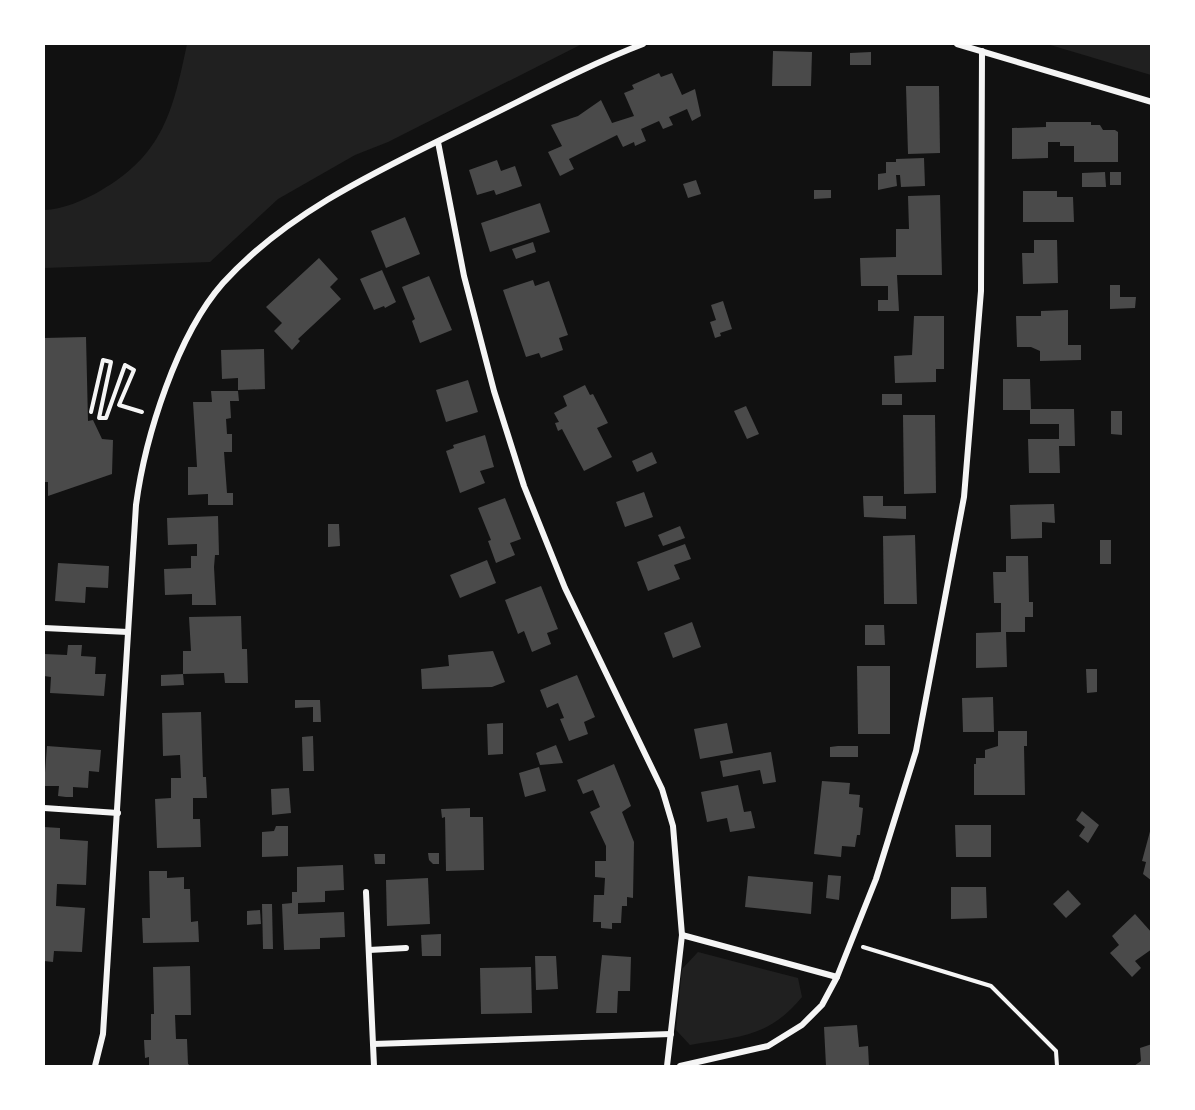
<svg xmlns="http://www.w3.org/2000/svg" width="1195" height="1110" font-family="Ubuntu,sans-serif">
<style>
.green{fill:#202020}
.building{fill:#4a4a4a}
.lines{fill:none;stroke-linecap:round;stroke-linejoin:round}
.path{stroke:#f5f5f5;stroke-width:4}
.minor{stroke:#f5f5f5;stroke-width:6}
</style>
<rect width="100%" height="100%" fill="#111"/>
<g class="green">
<path d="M187,44H582L388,142L355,155L278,199L210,262L44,268V210C62,210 84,200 100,191C163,155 173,111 187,44Z"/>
<polygon points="1047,44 1151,44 1151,75"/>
<path d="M698,952L798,978L802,997C768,1038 740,1036 690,1045L676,1030L682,969Z"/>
</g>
<g class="building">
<polygon points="773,51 812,52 811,86 772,86"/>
<polygon points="871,52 871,65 850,65 850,53"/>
<polygon points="659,73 661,77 672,73 682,95 695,89 701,116 692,121 687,109 669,117 673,125 663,129 659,121 641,129 646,141 635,146 634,142 623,147 617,135 569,159 574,169 560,176 548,152 562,146 551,125 578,116 601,100 612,123 634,116 624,93 634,89 632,85"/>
<polygon points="906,86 939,86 940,153 908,154"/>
<polygon points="1046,122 1091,122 1091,125 1100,125 1103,130 1115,130 1118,132 1118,162 1074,162 1074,146 1060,146 1060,142 1048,142 1048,158 1012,159 1012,128 1046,127"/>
<polygon points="924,158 925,186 901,187 900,175 896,175 897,186 878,190 878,174 886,173 886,162 896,162 896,159"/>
<polygon points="497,160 501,171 515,166 522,186 496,195 494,190 477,195 469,170"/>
<polygon points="1105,172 1106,187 1082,187 1082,173"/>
<rect x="1110" y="172" width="11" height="13"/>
<polygon points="696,180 701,194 688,198 683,184"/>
<polygon points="814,190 831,190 831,198 814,199"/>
<polygon points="1023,191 1057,191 1057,197 1073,197 1074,222 1023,222"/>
<polygon points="940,195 942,275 897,275 899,311 878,311 878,300 888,300 888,286 861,286 860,258 896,257 896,229 909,229 908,196"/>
<polygon points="540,203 550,232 490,252 481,223"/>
<polygon points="405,217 420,254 386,268 371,231"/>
<polygon points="1034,240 1057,240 1058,283 1023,284 1022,253 1034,253"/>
<polygon points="533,242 536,252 516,259 512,249"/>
<polygon points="319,258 338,279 330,287 341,299 298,339 300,341 292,350 274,331 282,323 266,307"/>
<polygon points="382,270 396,302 385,308 384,306 374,310 360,279"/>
<polygon points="429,276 452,330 420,343 412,321 415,319 402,287"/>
<polygon points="533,280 535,286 549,281 568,335 559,338 563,350 541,358 539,353 526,357 503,290"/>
<polygon points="1110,285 1120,285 1120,297 1136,297 1135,308 1110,309"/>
<polygon points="723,301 732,329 720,333 721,336 715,338 710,322 716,320 711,305"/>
<polygon points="1068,310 1068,345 1081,345 1081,360 1040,361 1040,351 1031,347 1017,347 1016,316 1041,316 1041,311"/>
<polygon points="914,316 944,316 944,369 936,369 936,382 895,383 894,356 912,355"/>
<polygon points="86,337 88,421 93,420 102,439 113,440 112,474 48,496 48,482 44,482 44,338"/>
<polygon points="264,349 265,389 238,390 238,378 222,379 221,350"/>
<polygon points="1003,379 1030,379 1031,409 1074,409 1075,446 1059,446 1060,473 1029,473 1028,439 1059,439 1059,424 1030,424 1030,410 1003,410"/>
<polygon points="468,380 478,412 446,422 436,390"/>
<polygon points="585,385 590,395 593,394 608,423 597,428 612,457 584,471 562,429 558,431 555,423 559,422 554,413 567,406 563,396"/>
<polygon points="211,391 238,391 239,401 230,401 231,418 226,419 227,434 232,434 232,452 224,452 227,493 233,493 233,505 208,505 208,494 188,495 188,467 197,467 193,402 212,402"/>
<rect x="882" y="394" width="20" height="11"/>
<polygon points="746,406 759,434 747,439 734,411"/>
<polygon points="1111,411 1122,411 1122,435 1111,434"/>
<polygon points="903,415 935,415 936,493 904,494"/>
<polygon points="485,435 494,467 480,471 485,483 460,493 446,451 454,448 453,445"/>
<polygon points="652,452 657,463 637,472 632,461"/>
<polygon points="644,492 653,517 625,527 616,502"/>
<polygon points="863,496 883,496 883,506 906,506 906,519 864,517"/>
<polygon points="505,498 521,539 510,543 515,555 496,563 488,541 491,540 478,508"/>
<polygon points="1054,504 1055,523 1042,522 1042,538 1011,539 1010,505"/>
<polygon points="218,516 219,555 215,555 214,567 216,605 192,605 192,594 165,595 164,569 191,568 191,556 197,556 197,544 168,545 167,518"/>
<polygon points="328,524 339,524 340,546 328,547"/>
<polygon points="680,526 685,538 663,546 658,535"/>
<polygon points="915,535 917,604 884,604 883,536"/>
<rect x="1100" y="540" width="11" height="24"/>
<polygon points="685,544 691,559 674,565 680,579 648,591 637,562"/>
<polygon points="1006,556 1028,556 1029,602 1033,602 1033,617 1025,617 1025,632 1006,632 1007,667 976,668 976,633 1001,632 1001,603 994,603 993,572 1006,572"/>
<polygon points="487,560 496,583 460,598 450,575"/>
<polygon points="58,563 109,566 108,588 86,587 85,603 55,601"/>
<polygon points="541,586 558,629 547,633 551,644 532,652 524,631 518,634 505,600"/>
<polygon points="241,616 242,649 247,649 248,683 225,683 224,673 183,674 183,651 191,651 189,617"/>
<polygon points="692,622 701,647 673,658 664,633"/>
<polygon points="865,625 884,625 885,645 865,645"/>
<polygon points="68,645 82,645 81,656 96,657 95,674 106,674 104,696 50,693 51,677 44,676 44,654 67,655"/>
<polygon points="493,651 505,682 492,687 422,689 421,669 449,666 448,655"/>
<polygon points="857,666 890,666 890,734 858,734"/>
<polygon points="1086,669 1097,669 1097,692 1087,693"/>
<polygon points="183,674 184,685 161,686 161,675"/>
<polygon points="577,675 595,717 584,722 588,734 569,741 560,719 564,718 558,703 547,708 540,690"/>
<polygon points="993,697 994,732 963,732 962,698"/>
<polygon points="295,700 320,700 321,722 313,722 313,707 295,708"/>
<polygon points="201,712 203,777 206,777 207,798 193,798 193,819 200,819 201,847 157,848 155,799 171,798 171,778 181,778 180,755 163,756 162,713"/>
<polygon points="503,723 503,754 488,755 487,724"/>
<polygon points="727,723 733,753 700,759 694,729"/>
<polygon points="998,731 1027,731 1027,746 1024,746 1025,795 974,795 974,764 976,764 976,758 985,758 985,750 998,746"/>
<polygon points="313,736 314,771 303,771 302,737"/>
<polygon points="556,745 563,763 540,765 536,753"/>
<polygon points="47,746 101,750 99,772 89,771 88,788 73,787 73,797 66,797 58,796 59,786 44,786"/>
<polygon points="838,746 858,746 858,757 830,757 830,747"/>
<polygon points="771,752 776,782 763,784 760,770 723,777 720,761"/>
<polygon points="614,764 631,806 622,812 634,842 633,898 627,897 627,906 622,906 621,923 612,923 612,929 601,928 601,922 593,922 594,895 604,895 605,878 595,877 595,861 606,861 606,846 590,812 600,807 593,790 583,794 577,780"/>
<polygon points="539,767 546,791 525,797 519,773"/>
<polygon points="822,781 850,783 849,794 860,795 859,807 863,808 860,835 857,835 855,847 842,846 841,857 814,854"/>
<polygon points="738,785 744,812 751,811 755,828 730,832 727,818 707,822 701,792"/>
<polygon points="289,788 291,813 272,815 271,789"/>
<polygon points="470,808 470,817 483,817 484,870 446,871 445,817 442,818 441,809"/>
<polygon points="1082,811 1099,825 1088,843 1079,836 1085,827 1076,820"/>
<polygon points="1152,824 1152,881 1143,874 1146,862 1142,861"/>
<polygon points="955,825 991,825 991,857 956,857"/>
<polygon points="276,826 288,826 288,856 262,857 262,832 274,831"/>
<polygon points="44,827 60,828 60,839 88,841 86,885 57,884 56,906 85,908 82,952 54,951 53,962 44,961"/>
<polygon points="428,853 439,853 439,864 433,864 429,860"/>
<polygon points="374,854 385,854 385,864 375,864"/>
<polygon points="343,865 344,890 325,891 325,902 298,903 298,914 344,912 345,937 320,938 320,949 284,950 282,904 292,903 292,892 297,892 297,867"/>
<polygon points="149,871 167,871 167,878 184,877 184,889 190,889 191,922 198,921 199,942 143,943 142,918 150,918"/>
<polygon points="828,875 841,876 839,900 826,898"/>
<polygon points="748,876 813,882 811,914 745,907"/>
<polygon points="428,878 430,924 387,926 386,880"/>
<polygon points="951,887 986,887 987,918 951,919"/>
<polygon points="1068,890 1081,904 1066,918 1053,904"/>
<polygon points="262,904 272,904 273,949 263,949"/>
<polygon points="260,910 261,924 247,925 247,911"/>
<polygon points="1135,914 1152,933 1152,949 1135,961 1141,968 1132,977 1110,953 1119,945 1112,936"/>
<polygon points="441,934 441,956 422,956 421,935"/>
<polygon points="602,955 631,957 630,991 618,991 617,1013 596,1013"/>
<polygon points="535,956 556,956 558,989 536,990"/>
<polygon points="190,966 191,1015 175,1015 176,1039 187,1039 188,1064 191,1066 149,1066 149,1057 145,1058 144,1040 151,1040 151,1014 154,1014 153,967"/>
<polygon points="531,967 532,1013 481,1014 480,968"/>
<polygon points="857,1025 859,1047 868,1046 869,1066 826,1066 824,1027"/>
<polygon points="1152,1044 1152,1066 1134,1066 1141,1061 1140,1048"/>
</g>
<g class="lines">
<g class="path">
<polyline points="91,412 103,360 111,362 99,418 106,418 125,365 134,370 119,405 142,412"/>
<polyline points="863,947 991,986 1056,1051 1057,1066"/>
</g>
<g class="minor">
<polyline points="957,44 1152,102"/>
<polyline points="438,142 464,276 494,391 524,486 565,588 662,789 673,826 682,935 667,1066"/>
<polyline points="44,628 128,632"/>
<polyline points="44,808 118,813"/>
<polyline points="366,892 374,1066"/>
<polyline points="682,935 837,977"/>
<polyline points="369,950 406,948"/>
<polyline points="373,1044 671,1034"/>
<path d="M95,1066L103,1034L136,505C145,437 177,335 223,283C292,207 393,164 483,119C536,93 588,65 643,44"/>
<polyline points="680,1066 768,1046 802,1025 822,1005 837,977 876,879 916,751 964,497 981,291 982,51"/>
</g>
</g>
<rect width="1195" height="1110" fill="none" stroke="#ffffff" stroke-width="90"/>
</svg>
